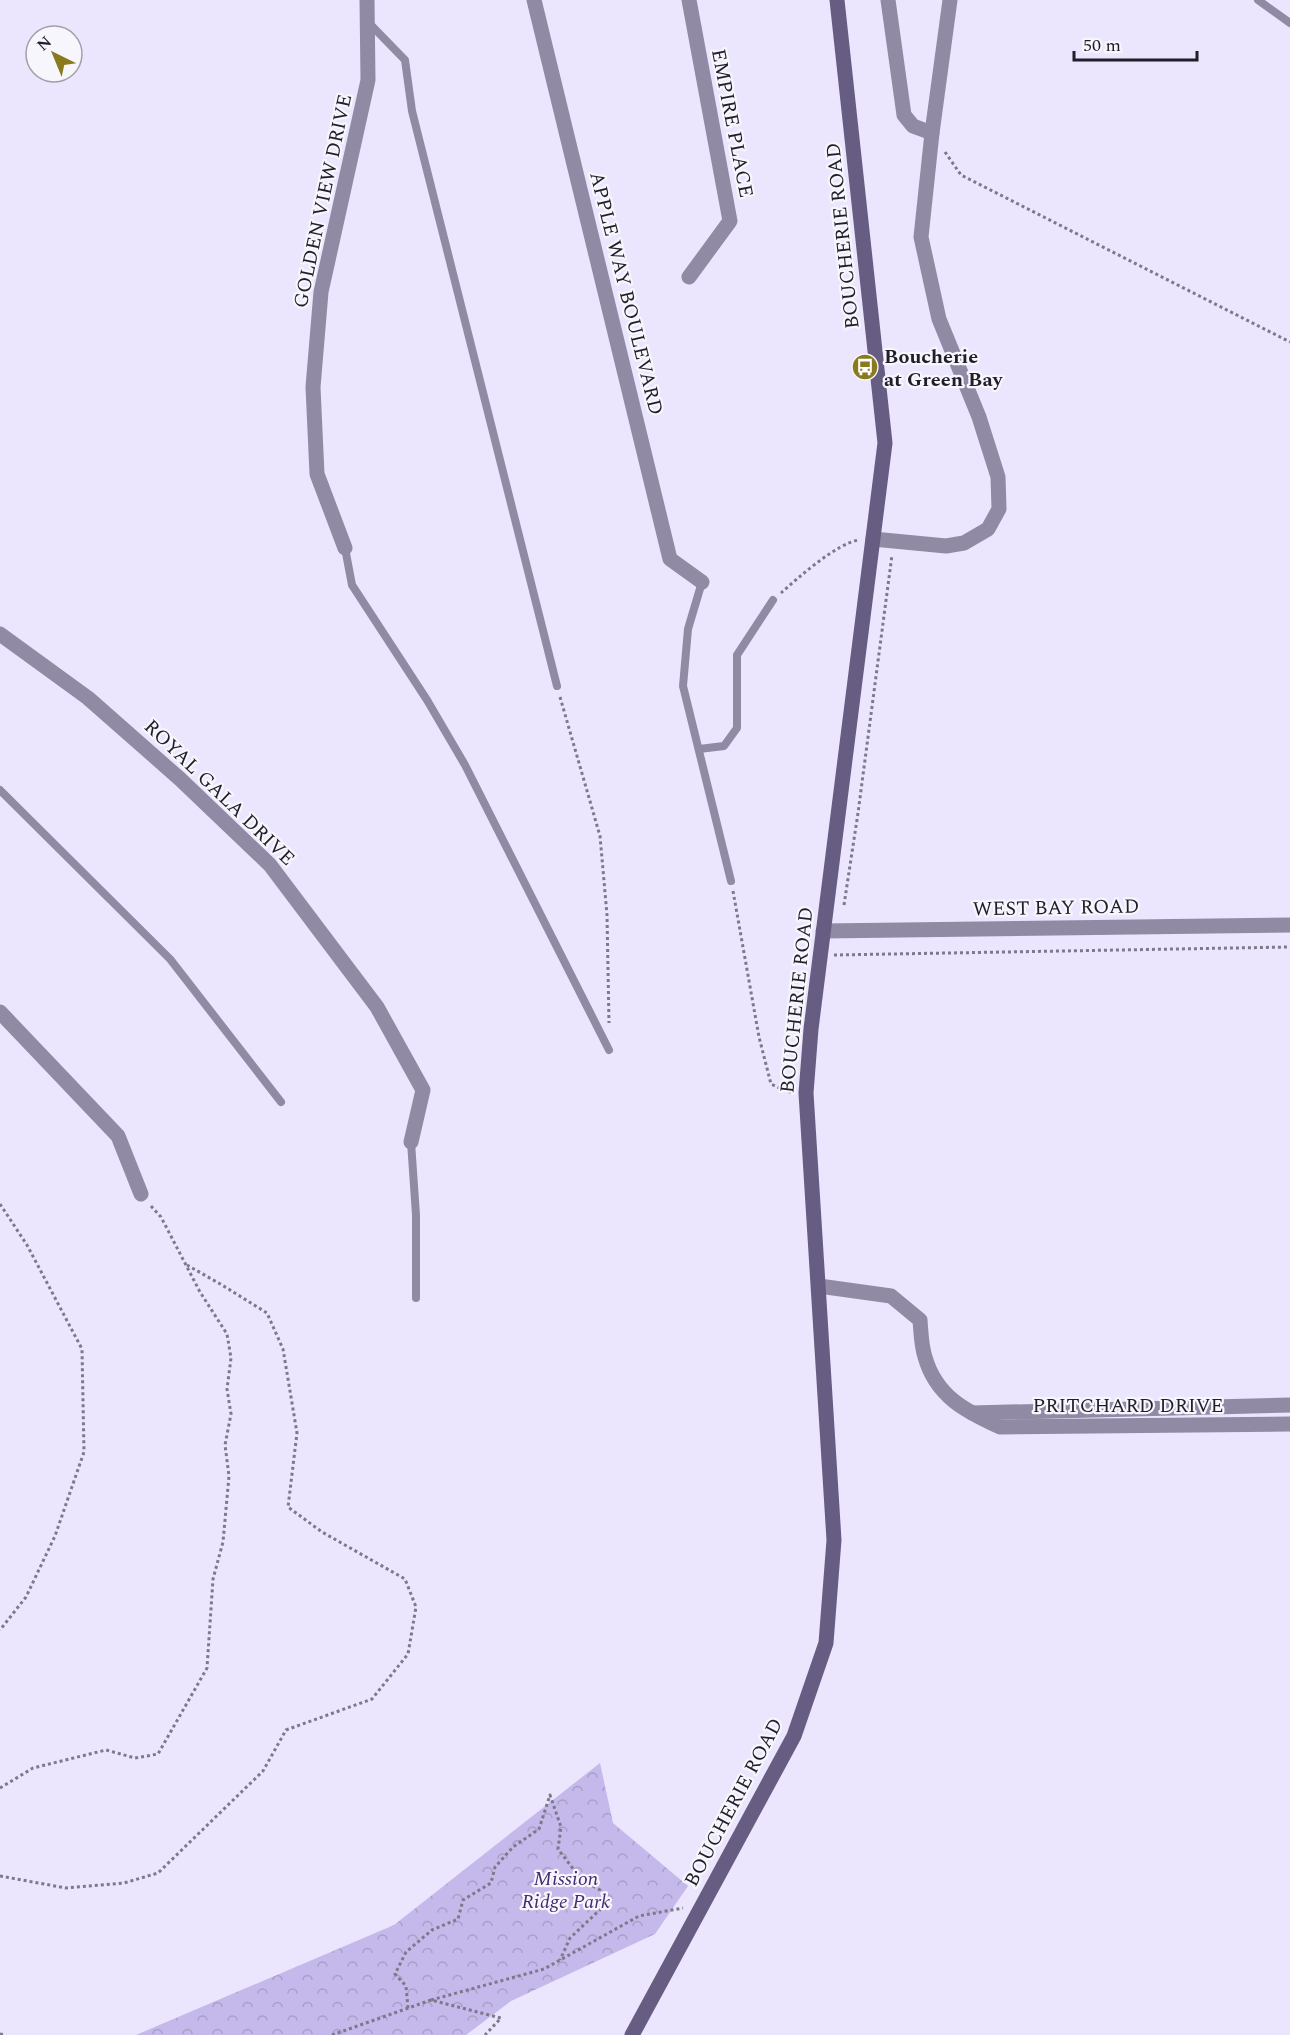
<svg xmlns="http://www.w3.org/2000/svg" width="1290" height="2035" font-family="Spectral,serif">
<style>
.park{fill:url(#park-crowns)}
.lines{fill:none;stroke-linecap:round;stroke-linejoin:round}
.path{stroke:#7c798a;stroke-width:3;stroke-dasharray:3 3;stroke-linecap:butt}
.lane{stroke:#918aa5;stroke-width:8}
.street{stroke:#918aa5;stroke-width:15}
.secondary{stroke:#675d82;stroke-width:15}
.labels{text-anchor:middle;stroke-width:4.5;stroke-linejoin:round;paint-order:stroke}
.street-label{font-size:20px;fill:#201e29;stroke:#f7f6fc}
.poi-label{font-size:20px;font-weight:bold;fill:#201e29;stroke:#f7f6fc;text-anchor:start}
.park-label{font-size:20px;font-style:italic;fill:#432a71;stroke:#f7f6fc}
</style>
<defs>
<pattern id="park-crowns" width="20" height="18" patternUnits="userSpaceOnUse" patternTransform="scale(1.5)"><rect width="20" height="18" fill="#c5b8ea"/><path d="M2 6a3 3 0 1 1 6 0M12 15a3 3 0 1 1 6 0" fill="none" stroke="#a99ec9"/></pattern>
</defs>
<rect width="100%" height="100%" fill="#ebe5fe"/>
<polygon class="park" points="600,1763 613,1823 688,1886 655,1934 511,2001 466,2035 136,2035 394,1925"/>
<g class="lines">
<g class="path">
<polyline points="945,152 961,175 1290,342"/>
<path d="M781,593C799,577 837,543 859,540"/>
<polyline points="560,697 600,836 607,915 609,1023"/>
<polyline points="733,891 759,1037 771,1084 786,1091 791,1092"/>
<polyline points="844,905 858,813 892,555"/>
<polyline points="834,955 1290,947"/>
<polyline points="0,1204 27,1245 82,1349 84,1452 55,1536 26,1597 0,1630"/>
<polyline points="0,1788 33,1768 106,1750 135,1758 158,1754 207,1668 213,1579 223,1542 229,1476 225,1445 231,1414 227,1389 231,1358 227,1334 200,1292 161,1217 150,1205"/>
<polyline points="0,1876 66,1888 124,1883 158,1873 263,1771 286,1730 372,1699 408,1654 416,1607 405,1579 322,1532 288,1507 297,1433 283,1349 267,1313 222,1285 187,1265"/>
<polyline points="431,2000 544,1969 639,1916 683,1908"/>
<polyline points="408,2008 406,1986 395,1974 406,1952 432,1930 458,1919 463,1900 491,1883 495,1867 513,1847 539,1829 550,1795 561,1827 558,1849 581,1879 600,1890 606,1904 570,1938 560,1960"/>
<polyline points="0,2034 6,2035"/>
<polyline points="332,2035 431,2000 501,2018 485,2035"/>
</g>
<g class="lane">
<polyline points="1258,0 1290,23"/>
<polyline points="368,22 405,60 412,111 557,686"/>
<polyline points="345,548 352,585 427,700 465,765 609,1050"/>
<polyline points="702,582 688,629 683,686 731,881"/>
<polyline points="699,749 724,746 737,728 737,655 773,600"/>
<polyline points="0,790 170,959 281,1102"/>
<polyline points="411,1142 416,1215 416,1298"/>
</g>
<g class="street">
<polyline points="534,0 670,559 702,582"/>
<polyline points="888,0 904,115 913,126 932,133"/>
<polyline points="689,277 730,221 689,0"/>
<polyline points="873,539 946,546 964,543 988,529 999,509 998,477 979,417 939,319 921,237 932,133 950,0"/>
<polyline points="345,548 317,474 313,387 321,292 368,80 367,0"/>
<polyline points="0,634 88,698 180,779 270,865 377,1007 423,1090 411,1142"/>
<polyline points="823,931 1290,925"/>
<polyline points="0,1012 118,1136 141,1194"/>
<path d="M819,1286L891,1296L920,1320C921,1331 921,1345 925,1357C936,1396 965,1411 1000,1427L1290,1424"/>
<polyline points="972,1413 1290,1405"/>
</g>
<polyline class="secondary" points="632,2035 794,1736 826,1643 834,1540 806,1093 811,1029 885,443 837,0"/>
</g>
<defs>
<symbol id="bus-disc" viewBox="-11 -11 22 22"><circle r="9.5" fill="#8a7a1f" stroke="#f7f6fc"/><path d="M-5-6H5V4H4V6H2V4H-2V6H-4V4H-5ZM-3.5-4V0h7V-4ZM-3.5 1.2v1.5H-2V1.2ZM2 1.2v1.5H3.5V1.2Z" fill="#fff"/></symbol>
</defs>
<g fill-rule="evenodd">
<use href="#bus-disc" x="850" y="352" width="30" height="30"/>
</g>
<g class="labels">
<g class="street-label">
<text transform="translate(733 123) rotate(79)" y="7">EMPIRE PLACE</text>
<text transform="translate(322 201) rotate(-78)" y="7">GOLDEN VIEW DRIVE</text>
<text transform="translate(842 236) rotate(-96)" y="7">BOUCHERIE ROAD</text>
<text transform="translate(627 293) rotate(76)" y="7">APPLE WAY BOULEVARD</text>
<text transform="translate(220 792) rotate(44)" y="7">ROYAL GALA DRIVE</text>
<text transform="translate(1056 907) rotate(-1)" y="7">WEST BAY ROAD</text>
<text transform="translate(796 1000) rotate(-84)" y="7">BOUCHERIE ROAD</text>
<text x="1128" y="1412">PRITCHARD DRIVE</text>
<text transform="translate(733 1802) rotate(-62)" y="7">BOUCHERIE ROAD</text>
</g>
<g class="poi-label">
<text x="884" y="363">Boucherie<tspan x="884" dy="23">at Green Bay</tspan></text>
</g>
<g class="park-label">
<text x="566" y="1885">Mission<tspan x="566" dy="23">Ridge Park</tspan></text>
</g>
</g>
<g transform="translate(54 54) rotate(317)"><circle r="28" fill="#f7f6fc" stroke="#a1a0a8" stroke-width="1.5"/>
<path d="M0-4.5L10 22L0 15L-10 22Z" fill="#8a7a1f"/>
<text y="-9" font-size="16" font-weight="bold" text-anchor="middle" fill="#201e29">N</text>
</g>
<path d="M1074 51v9h123v-9" fill="none" stroke="#201e29" stroke-width="3"/>
<text x="1083" y="51" font-size="18" fill="#201e29" stroke="#f7f6fc" stroke-width="4.5" paint-order="stroke">50 m</text>
</svg>
